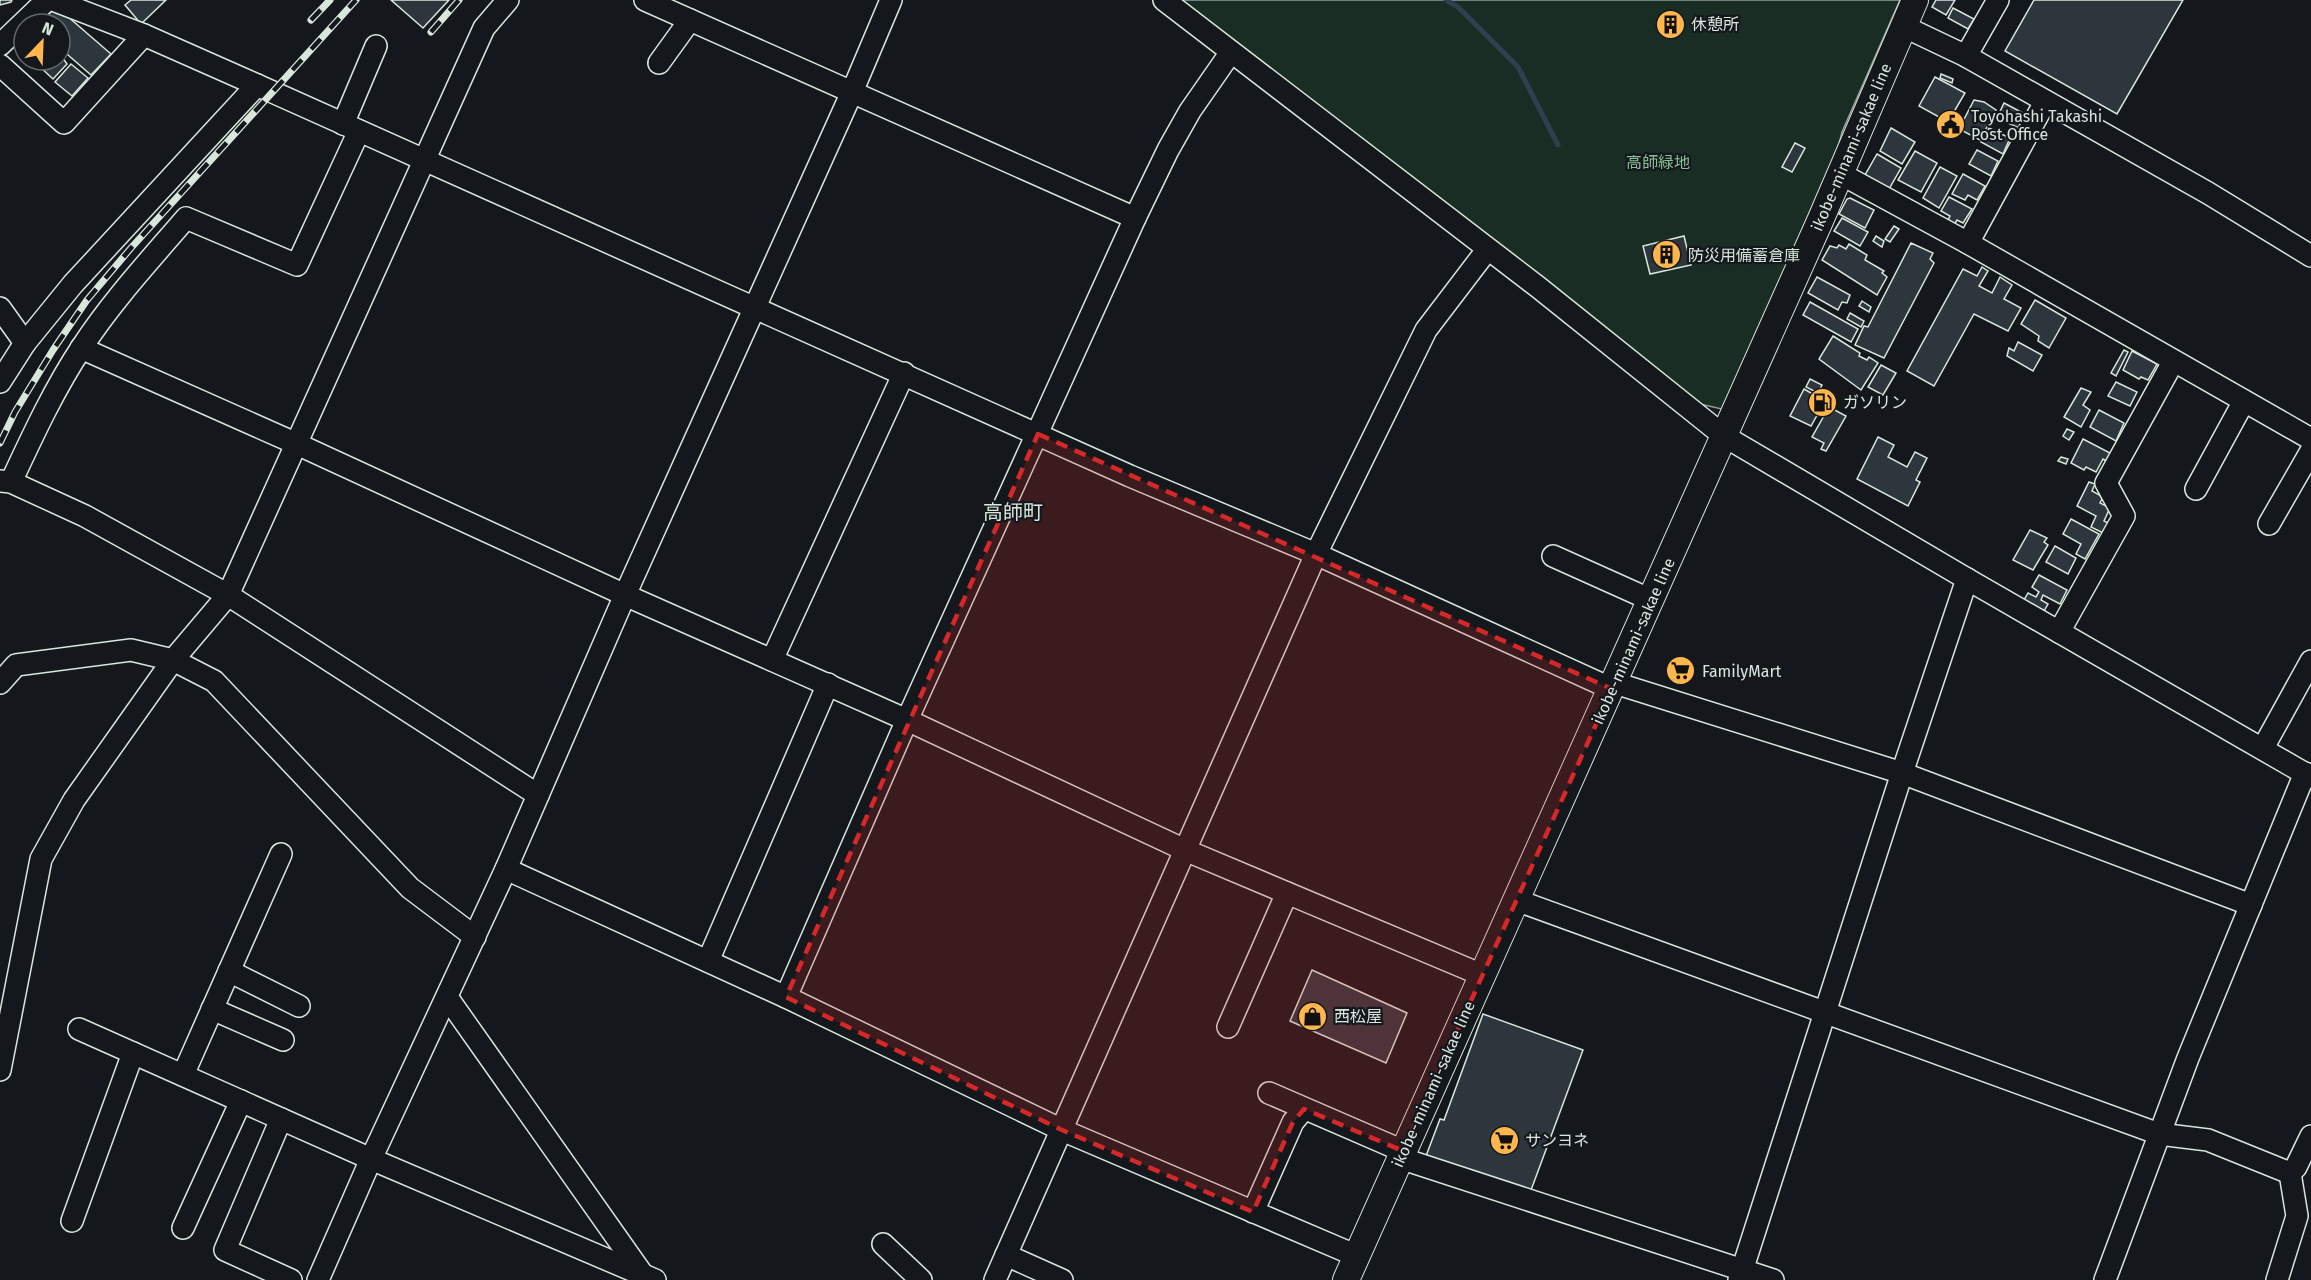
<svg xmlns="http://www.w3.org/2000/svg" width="2311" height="1280" font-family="'Fira Sans','Noto Sans JP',sans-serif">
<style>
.green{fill:#1a2d24;stroke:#939e99;stroke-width:1.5}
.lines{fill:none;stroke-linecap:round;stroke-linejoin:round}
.stream{stroke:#2f3f4d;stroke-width:5}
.building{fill:#2c363c;stroke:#d8e6dc;stroke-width:1.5}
.minor-casing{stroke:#d8e6dc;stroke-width:24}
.major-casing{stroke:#d8e6dc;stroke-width:28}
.minor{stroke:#14181c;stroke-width:21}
.major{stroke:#14181c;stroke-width:26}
.rail-casing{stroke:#d8e6dc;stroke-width:7}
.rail{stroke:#14181c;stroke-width:4.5;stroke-dasharray:14;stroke-linecap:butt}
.marked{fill:#d62828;fill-opacity:0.2;stroke:#d62828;stroke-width:4.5;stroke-dasharray:12 8;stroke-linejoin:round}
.labels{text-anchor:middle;stroke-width:4.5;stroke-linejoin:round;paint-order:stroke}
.poi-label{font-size:16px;fill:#d8e6dc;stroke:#14181c;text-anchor:start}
.street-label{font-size:16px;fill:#d8e6dc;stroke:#14181c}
.park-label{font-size:16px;fill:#8ac095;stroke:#14181c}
.quarter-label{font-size:20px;fill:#d8e6dc;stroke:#14181c}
</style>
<rect width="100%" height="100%" fill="#14181c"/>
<polygon class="green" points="1181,0 1900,0 1842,132 1832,171 1726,410 1700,404"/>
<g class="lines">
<polyline class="stream" points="1446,0 1458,7 1518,67 1558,145"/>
</g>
<g class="building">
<polygon points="0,0 12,0 11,2 0,5"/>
<polygon points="131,0 166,0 141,24 125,5"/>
<polygon points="391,0 449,0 423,28"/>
<polygon points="1936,0 1955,0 1946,15 1932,7"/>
<polygon points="2034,0 2183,0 2117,114 2005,51"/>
<polygon points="1953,8 1974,19 1968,29 1948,18"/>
<polygon points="53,9 59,9 111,54 91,75 60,48 60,24 40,24"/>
<polygon points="1665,12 1683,20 1674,37 1657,28"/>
<polygon points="24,40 24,52 18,47"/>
<polygon points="60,54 67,64 53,79 39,66 44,60 60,60"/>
<polygon points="71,64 88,78 72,96 55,82"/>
<polygon points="1941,74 1953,79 1952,83 1940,78"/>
<polygon points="1935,77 1965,93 1948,122 1919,106"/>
<polygon points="1974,100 1984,102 1996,110 1980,140 1959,129"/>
<polygon points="2004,103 2025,114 2019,128 1997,118"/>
<polygon points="1891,128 1915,142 1902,164 1880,151"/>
<polygon points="1989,128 2010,138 2003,154 1981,142"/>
<polygon points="1795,143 1805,148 1792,172 1782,167"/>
<polygon points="1977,150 1998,161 1991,176 1969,164"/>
<polygon points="1915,151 1937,163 1921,192 1898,180"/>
<polygon points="1877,154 1901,168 1889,189 1865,175"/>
<polygon points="1940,167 1957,176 1939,208 1923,198"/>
<polygon points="1963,174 1985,186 1977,200 1968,195 1965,200 1952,194"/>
<polygon points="1949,197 1972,209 1963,223 1957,220 1954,225 1947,222 1950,216 1941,211"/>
<polygon points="1850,198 1874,210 1865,228 1839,214 1847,199"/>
<polygon points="1842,218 1868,232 1860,246 1834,231"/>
<polygon points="1894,226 1899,229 1890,242 1885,239"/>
<polygon points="1684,236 1691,265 1650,274 1643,246"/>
<polygon points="1876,236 1884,241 1882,247 1873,241"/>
<polygon points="1911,243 1933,253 1930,259 1934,263 1884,358 1855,345 1864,326 1868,327"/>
<polygon points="1849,244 1867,255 1865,260 1884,271 1882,273 1887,277 1877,295 1822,260 1830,246 1837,248 1839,245 1846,249"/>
<polygon points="1982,267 1988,271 1979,286 1992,293 2000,277 2012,285 2004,299 2021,308 2008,331 1974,314 1934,386 1907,371 1963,269 1977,276"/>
<polygon points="1817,277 1850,295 1847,303 1842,302 1838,310 1808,293"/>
<polygon points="2035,300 2066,318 2049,348 2038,341 2039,336 2021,324"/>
<polygon points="1862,301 1871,307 1869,312 1859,306"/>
<polygon points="1810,302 1858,329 1851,342 1803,315"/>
<polygon points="1850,313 1864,321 1861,327 1847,319"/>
<polygon points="1833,336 1860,353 1859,356 1867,360 1869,357 1878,363 1861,390 1819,359"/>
<polygon points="2018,342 2042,355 2033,371 2007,356 2009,348 2014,351"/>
<polygon points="2124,350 2128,352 2116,376 2111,373"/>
<polygon points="2132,351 2157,364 2148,380 2141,377 2139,379 2123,370"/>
<polygon points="1881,365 1896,373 1883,395 1868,387"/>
<polygon points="1810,379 1822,385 1818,393 1806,387"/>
<polygon points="2116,382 2137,392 2130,406 2108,396"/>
<polygon points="2081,388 2091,392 2083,405 2090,410 2081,427 2064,417"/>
<polygon points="1804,389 1825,401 1811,426 1790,416"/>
<polygon points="1829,407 1846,416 1826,451 1821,449 1824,443 1812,437"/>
<polygon points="2099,410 2124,423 2116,441 2090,427"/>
<polygon points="2067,429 2074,432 2069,440 2063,436"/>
<polygon points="1878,437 1894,445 1888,457 1907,467 1915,452 1927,458 1916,480 1920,482 1908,506 1857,479"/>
<polygon points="2083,439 2112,454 2108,462 2103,459 2096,472 2086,467 2084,470 2071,463"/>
<polygon points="2061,457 2068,459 2066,464 2058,461"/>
<polygon points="2089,482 2095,484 2092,491 2103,497 2100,503 2110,508 2104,521 2110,524 2105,534 2091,527 2096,516 2077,506"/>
<polygon points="2071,519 2099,534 2085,559 2076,554 2081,544 2063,534"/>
<polygon points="2030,530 2047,538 2044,542 2048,545 2033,570 2013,560"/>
<polygon points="2055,546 2076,558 2068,574 2046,562"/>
<polygon points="2039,575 2067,590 2060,604 2043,595 2041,600 2048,604 2044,611 2024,600 2028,593 2036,597 2039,592 2032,587"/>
<polygon points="1312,970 1407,1013 1386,1063 1290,1021"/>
<polygon points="1483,1014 1583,1050 1531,1190 1426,1156 1440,1119 1444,1120"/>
</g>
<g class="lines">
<defs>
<g id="minor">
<polyline points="53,0 144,35 248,81 1130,476 1316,554 1612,689"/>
<polyline points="645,0 1135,218"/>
<polyline points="1164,0 1538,287 1724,436 1967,579 2311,777"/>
<polyline points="1903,26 1966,56 2208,193 2311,256"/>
<polyline points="0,45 47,0"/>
<polyline points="1966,56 1998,0"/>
<polyline points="659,63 690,20"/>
<polyline points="0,65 64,123 144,35"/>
<polyline points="343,124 376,46"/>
<polyline points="1841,174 1968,243 2311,439"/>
<polyline points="1968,243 2045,102"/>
<polyline points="0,308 25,343"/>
<polyline points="81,348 297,444 625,595 907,720 1185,850 1482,975"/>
<polyline points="0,382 25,343 73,284 257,85"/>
<polyline points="0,481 11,482 85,516 228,595 538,795"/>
<path d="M11,482C32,437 54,389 82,347C112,301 150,260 186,218L297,265L359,131"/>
<polyline points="2196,489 2244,401"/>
<polyline points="2269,524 2311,451"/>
<polyline points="1553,556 1651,600"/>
<polyline points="2059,632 2124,516 2106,483 2173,362"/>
<polyline points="772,660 904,373"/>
<polyline points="0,683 16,665 131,650 173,660 214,681 410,888 475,937"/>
<polyline points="1615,683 1902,773 2251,905"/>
<polyline points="2263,748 2311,661"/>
<polyline points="506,869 786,997 1062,1130 1357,1256"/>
<polyline points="1516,900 2159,1134 2208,1140 2290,1173 2296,1167 2311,1136"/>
<polyline points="708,961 828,684"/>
<polyline points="229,971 299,1006"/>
<polyline points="447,997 643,1275"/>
<polyline points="786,997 907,720 1135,218 1168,150 1190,111 1231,52"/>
<polyline points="212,1009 283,1040"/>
<polyline points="1228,1027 1287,893"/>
<polyline points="79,1029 371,1159 655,1280"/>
<polyline points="0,1070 41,859 74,800 173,660 228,595 484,28 508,0"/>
<polyline points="183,1075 281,854"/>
<polyline points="1269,1093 1403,1151"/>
<polyline points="281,1119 225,1250 291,1280"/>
<polyline points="1400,1158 1773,1280"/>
<polyline points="1253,1212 1293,1122 1304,1109"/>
<polyline points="72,1221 133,1053"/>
<polyline points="183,1228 241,1101"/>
<polyline points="883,1244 921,1280"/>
<polyline points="1006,1255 1062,1280"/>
<polyline points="318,1280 371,1159 506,869 625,595 852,92 891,0"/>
<polyline points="995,1280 1316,554 1426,330 1487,250"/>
<polyline points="1739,1280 1902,773 1967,579"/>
<polyline points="2105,1280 2188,1058 2305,773"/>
<polyline points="2277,1280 2297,1216 2290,1173"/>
</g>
<polyline id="major" points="1346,1280 1820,221 1915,0"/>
</defs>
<use href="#minor" class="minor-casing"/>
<use href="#major" class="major-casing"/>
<use href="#minor" class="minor"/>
<use href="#major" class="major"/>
<defs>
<g id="rail">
<polyline points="311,20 330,0"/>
<polyline points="431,32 459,0"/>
<polyline points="0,443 15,412 53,350 87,300 131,248 356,0"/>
</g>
</defs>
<use href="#rail" class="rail-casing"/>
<use href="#rail" class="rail"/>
</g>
<path class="marked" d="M1038,434L1612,689L1403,1151L1304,1109L1293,1122L1253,1212L1062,1130L786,997Z"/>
<defs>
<symbol id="building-disc" viewBox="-11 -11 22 22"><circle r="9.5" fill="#ffb74d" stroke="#14181c"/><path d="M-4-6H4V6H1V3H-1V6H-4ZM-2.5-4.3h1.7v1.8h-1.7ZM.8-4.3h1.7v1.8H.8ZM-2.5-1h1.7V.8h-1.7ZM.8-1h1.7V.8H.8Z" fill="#111"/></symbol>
<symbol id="civic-disc" viewBox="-11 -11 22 22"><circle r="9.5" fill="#ffb74d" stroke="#14181c"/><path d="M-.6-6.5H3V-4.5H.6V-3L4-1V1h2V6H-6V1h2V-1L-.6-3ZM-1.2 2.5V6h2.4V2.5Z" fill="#111"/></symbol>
<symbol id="fuel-disc" viewBox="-11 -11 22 22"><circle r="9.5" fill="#ffb74d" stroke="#14181c"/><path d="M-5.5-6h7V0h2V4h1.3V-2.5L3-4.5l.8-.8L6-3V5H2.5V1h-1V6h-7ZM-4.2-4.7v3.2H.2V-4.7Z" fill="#111"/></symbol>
<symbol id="supermarket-disc" viewBox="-11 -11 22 22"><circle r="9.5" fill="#ffb74d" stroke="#14181c"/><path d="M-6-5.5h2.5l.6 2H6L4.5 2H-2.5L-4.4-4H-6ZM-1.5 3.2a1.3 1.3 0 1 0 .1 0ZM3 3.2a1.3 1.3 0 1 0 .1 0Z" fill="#111"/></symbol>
<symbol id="shop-disc" viewBox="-11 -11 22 22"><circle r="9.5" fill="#ffb74d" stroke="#14181c"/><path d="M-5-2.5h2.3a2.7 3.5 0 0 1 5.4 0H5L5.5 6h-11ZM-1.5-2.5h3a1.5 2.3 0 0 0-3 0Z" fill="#111"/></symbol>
</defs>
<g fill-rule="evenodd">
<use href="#building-disc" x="1654" y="8" width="33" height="33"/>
<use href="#civic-disc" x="1934" y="108" width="33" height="33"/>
<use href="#building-disc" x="1650" y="238" width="33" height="33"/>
<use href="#fuel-disc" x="1806" y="386" width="33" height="33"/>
<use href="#supermarket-disc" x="1664" y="654" width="33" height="33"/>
<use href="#shop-disc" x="1296" y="1000" width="33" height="33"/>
<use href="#supermarket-disc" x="1488" y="1124" width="33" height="33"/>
</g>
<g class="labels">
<g class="poi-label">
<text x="1691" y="30">休憩所</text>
<text x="1971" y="122">Toyohashi Takashi<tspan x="1971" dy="18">Post Office</tspan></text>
<text x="1688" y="261">防災用備蓄倉庫</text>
<text x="1843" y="408">ガソリン</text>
<text x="1702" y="677">FamilyMart</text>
<text x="1334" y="1022">西松屋</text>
<text x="1525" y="1146">サンヨネ</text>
</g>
<g class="street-label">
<text transform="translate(1851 147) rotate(-67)" y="6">ikobe-minami-sakae line</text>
<text transform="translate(1633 641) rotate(-66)" y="6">ikobe-minami-sakae line</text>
<text transform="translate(1433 1084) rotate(-66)" y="6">ikobe-minami-sakae line</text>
</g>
<g class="park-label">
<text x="1658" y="168">高師緑地</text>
</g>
<g class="quarter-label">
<text x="1013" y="519">高師町</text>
</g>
</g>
<g transform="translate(42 42) rotate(23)"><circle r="28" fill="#14181c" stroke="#626a69" stroke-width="1.5"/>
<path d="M0-4.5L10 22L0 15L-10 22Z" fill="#ffb74d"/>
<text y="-9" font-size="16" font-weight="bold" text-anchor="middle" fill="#d8e6dc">N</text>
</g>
</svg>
